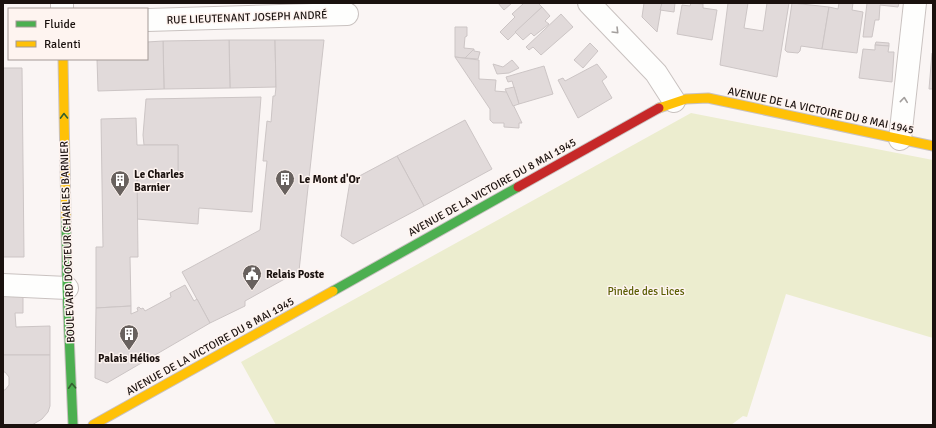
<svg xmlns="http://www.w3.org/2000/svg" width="936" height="428" font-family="Signika,sans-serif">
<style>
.green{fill:#ecedcf}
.building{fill:#e1dada;stroke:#ccc5c5}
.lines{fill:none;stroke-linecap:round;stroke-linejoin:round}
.street-casing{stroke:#c9c2c0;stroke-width:24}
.fast-casing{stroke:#c9c2c0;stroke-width:11}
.slow-casing{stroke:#c9c2c0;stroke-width:11}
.jam-casing{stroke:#c9c2c0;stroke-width:11}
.street{stroke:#fefefd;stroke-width:22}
.fast{stroke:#4caf50;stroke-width:9}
.slow{stroke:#ffc107;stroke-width:9}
.jam{stroke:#c62828;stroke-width:9}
.oneway{stroke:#a39f9d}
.oneway2{stroke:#33602f}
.labels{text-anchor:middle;stroke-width:3;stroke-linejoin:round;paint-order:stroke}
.street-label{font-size:11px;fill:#1a110e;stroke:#fef4f0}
.poi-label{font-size:11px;font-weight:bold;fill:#1a110e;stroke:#fef4f0;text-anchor:start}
.park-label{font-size:11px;fill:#5a5d02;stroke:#fef4f0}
</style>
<rect width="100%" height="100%" fill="#faf5f4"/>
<polygon class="green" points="691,113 933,160 933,338 786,294 747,417 743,416 731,425 276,425 241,362"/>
<g class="building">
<polygon points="498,3 512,3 504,10"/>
<polygon points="524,3 538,3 542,7 508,40 500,32 515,17 512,14"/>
<polygon points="644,3 662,3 657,32 642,17"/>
<polygon points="662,3 675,3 674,12 660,10"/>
<polygon points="691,3 703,4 703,8 717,10 712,40 677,34 682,5 690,6"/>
<polygon points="728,3 748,3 744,28 763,31 767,3 789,3 777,77 720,65"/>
<polygon points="792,3 829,7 822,49 801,46 800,51 798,53 787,52 785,50"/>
<polygon points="839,3 853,3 852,10 863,12 857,53 822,49 829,7 838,9"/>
<polygon points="867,3 899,3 898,7 880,5 879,20 875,20 872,37 863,37"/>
<polygon points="542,7 550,16 545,21 549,24 534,36 531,33 523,40 515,32"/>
<polygon points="561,14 573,27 541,55 533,47 529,50 526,47"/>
<polygon points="455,27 467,27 467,36 465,37 464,48 474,49 465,58 455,57"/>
<polygon points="229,40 275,40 276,87 230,88"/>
<polygon points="229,40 230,88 164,89 163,41"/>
<polygon points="275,40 324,40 299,271 245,301 245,306 210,323 182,272 260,230 267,161 263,161 267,121 271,122 273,96 275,96 276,87"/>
<polygon points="163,41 164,89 98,91 97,59 147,59 147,42"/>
<polygon points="876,42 889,43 889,46 875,45"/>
<polygon points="590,43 598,51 583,68 574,60"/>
<polygon points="875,45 889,46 888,52 894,52 892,82 859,78 863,49 875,50"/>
<polygon points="474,49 474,51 480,52 478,59 465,58"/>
<polygon points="932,53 933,53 933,89 929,89"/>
<polygon points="455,57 479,60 479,79 496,80 495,91 507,92 522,123 519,123 519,128 504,127 504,123 493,123 490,120 490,109"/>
<polygon points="512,60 519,68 509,73 497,74 493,64 503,67"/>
<polygon points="597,64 607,77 602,81 612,98 578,118 558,80 563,78 565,81"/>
<polygon points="544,66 553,94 519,104 512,81 508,82 506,77"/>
<polygon points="3,68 22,68 24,257 3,257"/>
<polygon points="514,87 519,104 513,106 505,89"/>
<polygon points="261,97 252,212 199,208 198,224 137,219 137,176 178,176 178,145 144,145 143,135 146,99"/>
<polygon points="136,118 137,145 178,145 178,176 137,176 138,257 130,257 131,306 96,308 96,247 103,247 101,119"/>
<polygon points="465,120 492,169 424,206 397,156"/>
<polygon points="397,156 424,206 353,244 341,236 350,181"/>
<polygon points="185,285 194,301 197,299 210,323 107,383 95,378 96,308 131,306 131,314 138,311 137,308 139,307 141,309 143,308 145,311 171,297 170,293"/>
<polygon points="3,292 23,292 23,313 15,313 16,327 50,326 50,355 3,355"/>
<polygon points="3,355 50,355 50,406 48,412 42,419 32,425 3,425 3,390 5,390 9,385 9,377 5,372 3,372"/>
</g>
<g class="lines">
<defs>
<g id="street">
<polyline points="589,3 656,73 674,101"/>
<polyline points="62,9 62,3"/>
<polyline points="147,20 347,14"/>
<polyline points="900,139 915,3"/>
<polyline points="3,285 67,288"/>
</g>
<g id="fast">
<polyline points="66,218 67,288 73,425"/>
<polyline points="333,291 518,187"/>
</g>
<g id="slow">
<polyline points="63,59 66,218"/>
<polyline points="659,108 686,99 708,98 933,146"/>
<polyline points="93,425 333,291"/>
</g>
<polyline id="jam" points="518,187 659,108"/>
</defs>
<use href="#street" class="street-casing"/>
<use href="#fast" class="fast-casing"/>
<use href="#slow" class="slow-casing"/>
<use href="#jam" class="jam-casing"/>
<use href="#street" class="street"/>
<use href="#fast" class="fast"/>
<use href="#slow" class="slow"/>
<use href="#jam" class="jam"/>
</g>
<defs><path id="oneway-chevron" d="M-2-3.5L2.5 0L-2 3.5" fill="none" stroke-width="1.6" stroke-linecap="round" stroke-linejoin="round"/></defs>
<g class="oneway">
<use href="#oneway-chevron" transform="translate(616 31) rotate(45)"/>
<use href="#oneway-chevron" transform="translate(904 100) rotate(-84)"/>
</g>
<g class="oneway2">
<use href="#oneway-chevron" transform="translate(64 116) rotate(-91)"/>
<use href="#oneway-chevron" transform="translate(72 386) rotate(-93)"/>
</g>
<defs>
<symbol id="building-pin" viewBox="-11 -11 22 30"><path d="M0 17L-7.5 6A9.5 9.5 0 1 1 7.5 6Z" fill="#68615e" stroke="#fef4f0"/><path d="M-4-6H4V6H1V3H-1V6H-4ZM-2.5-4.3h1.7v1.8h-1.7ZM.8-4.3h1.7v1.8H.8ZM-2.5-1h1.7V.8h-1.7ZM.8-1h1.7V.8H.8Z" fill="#fff"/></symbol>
<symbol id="civic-pin" viewBox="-11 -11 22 30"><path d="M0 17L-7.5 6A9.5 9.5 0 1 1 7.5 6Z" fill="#68615e" stroke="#fef4f0"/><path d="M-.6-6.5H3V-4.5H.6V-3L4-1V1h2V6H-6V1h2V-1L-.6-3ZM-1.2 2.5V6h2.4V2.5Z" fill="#fff"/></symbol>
</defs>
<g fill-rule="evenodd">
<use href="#building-pin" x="274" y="168" width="22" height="30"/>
<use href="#building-pin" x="109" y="169" width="22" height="30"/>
<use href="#civic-pin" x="241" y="263" width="22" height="30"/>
<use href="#building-pin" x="118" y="323" width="22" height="30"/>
</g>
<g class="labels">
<g class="street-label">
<text transform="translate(247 17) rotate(-2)" y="4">RUE LIEUTENANT JOSEPH ANDRÉ</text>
<text transform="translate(821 110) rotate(12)" y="4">AVENUE DE LA VICTOIRE DU 8 MAI 1945</text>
<text transform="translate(492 187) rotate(-29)" y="4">AVENUE DE LA VICTOIRE DU 8 MAI 1945</text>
<text transform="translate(67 242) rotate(-92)" y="4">BOULEVARD DOCTEUR CHARLES BARNIER</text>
<text transform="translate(210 346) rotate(-29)" y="4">AVENUE DE LA VICTOIRE DU 8 MAI 1945</text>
</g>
<g class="poi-label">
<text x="134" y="178">Le Charles<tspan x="134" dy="13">Barnier</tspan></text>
<text x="299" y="183">Le Mont d'Or</text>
<text x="266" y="278">Relais Poste</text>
<text x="129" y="362" text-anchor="middle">Palais Hélios</text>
</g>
<g class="park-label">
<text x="646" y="295">Pinède des Lices</text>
</g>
</g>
<rect width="936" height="428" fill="none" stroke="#1a110e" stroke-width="8"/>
<rect x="8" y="8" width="140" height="52" fill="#fef4f0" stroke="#a39996"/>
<rect x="16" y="21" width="20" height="6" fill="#4caf50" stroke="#a39996"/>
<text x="44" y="28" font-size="12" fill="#1a110e">Fluide</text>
<rect x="16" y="41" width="20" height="6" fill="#ffc107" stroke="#a39996"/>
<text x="44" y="48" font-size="12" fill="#1a110e">Ralenti</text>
</svg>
